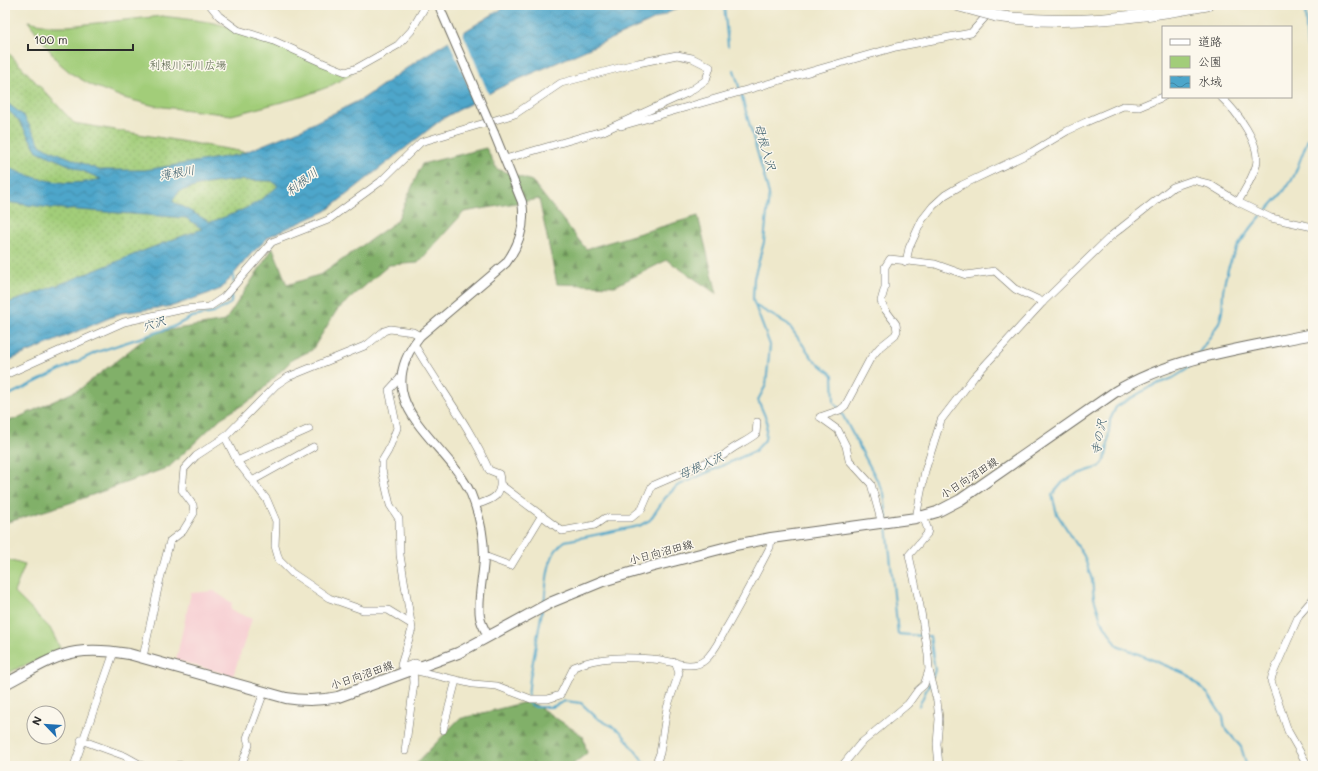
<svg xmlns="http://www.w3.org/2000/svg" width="1318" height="771" font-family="Mali,'Klee One',sans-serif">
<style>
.built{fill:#f7cfd3}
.grass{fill:url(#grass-dots);stroke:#667c52}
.forest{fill:url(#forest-firs);stroke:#566e4a}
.park{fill:#a2cd79;stroke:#667c52}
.water{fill:url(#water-waves);stroke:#3c687a;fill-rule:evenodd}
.pier{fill:#eee8cb}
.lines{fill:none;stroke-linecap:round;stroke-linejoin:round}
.stream{stroke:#4da6ca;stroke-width:2}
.minor-casing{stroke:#6f6d63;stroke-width:8}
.tertiary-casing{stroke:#6f6d63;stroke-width:10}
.secondary-casing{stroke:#6f6d63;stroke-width:12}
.trunk-casing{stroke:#6f6d63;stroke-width:12}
.minor{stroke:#fff;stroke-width:7}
.tertiary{stroke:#fff;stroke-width:8}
.secondary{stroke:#fff;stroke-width:10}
.trunk{stroke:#fff;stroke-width:11}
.tertiary-bridge-casing{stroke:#6f6d63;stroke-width:10;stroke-linecap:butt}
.trunk-bridge-casing{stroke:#6f6d63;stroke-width:12;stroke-linecap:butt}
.tertiary-bridge{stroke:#fff;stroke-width:8}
.trunk-bridge{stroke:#fff;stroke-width:11}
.labels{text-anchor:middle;stroke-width:3;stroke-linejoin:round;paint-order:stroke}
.park-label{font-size:11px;fill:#4f5c42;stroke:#fbf7ec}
.street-label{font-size:11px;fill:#2b2b2b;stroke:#fbf7ec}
.water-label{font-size:12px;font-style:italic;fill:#395c6b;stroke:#fbf7ec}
</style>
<defs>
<pattern id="grass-dots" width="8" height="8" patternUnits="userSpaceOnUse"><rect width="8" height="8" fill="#a2cd79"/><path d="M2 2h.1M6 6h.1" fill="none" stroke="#8cb069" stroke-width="1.8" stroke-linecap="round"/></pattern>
<pattern id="forest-firs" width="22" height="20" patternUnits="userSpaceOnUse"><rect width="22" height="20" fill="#81b069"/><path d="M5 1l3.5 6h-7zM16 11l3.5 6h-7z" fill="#6a8f57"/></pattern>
<pattern id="water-waves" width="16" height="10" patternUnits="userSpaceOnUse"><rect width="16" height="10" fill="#4da6ca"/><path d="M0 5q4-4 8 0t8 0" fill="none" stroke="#4087a4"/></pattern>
</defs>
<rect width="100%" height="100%" fill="#fbf7ec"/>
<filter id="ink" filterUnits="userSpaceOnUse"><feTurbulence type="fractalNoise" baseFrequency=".025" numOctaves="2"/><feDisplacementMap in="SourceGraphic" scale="8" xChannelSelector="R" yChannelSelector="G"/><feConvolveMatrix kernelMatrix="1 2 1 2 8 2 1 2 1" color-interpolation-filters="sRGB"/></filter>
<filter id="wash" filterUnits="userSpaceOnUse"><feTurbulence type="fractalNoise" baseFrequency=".012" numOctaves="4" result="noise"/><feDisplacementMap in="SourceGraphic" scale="16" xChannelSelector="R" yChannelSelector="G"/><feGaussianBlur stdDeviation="0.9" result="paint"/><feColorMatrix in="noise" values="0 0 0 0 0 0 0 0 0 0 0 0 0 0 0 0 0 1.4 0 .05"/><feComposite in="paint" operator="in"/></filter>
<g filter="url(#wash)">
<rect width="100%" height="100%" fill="#eee8cb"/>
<polygon class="built" points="214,591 232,603 231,610 252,619 233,676 176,660 191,593"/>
<polygon class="grass" points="5,49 74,123 351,170 5,329"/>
<g class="forest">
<polygon points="486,148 497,169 532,181 586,249 698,216 717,294 667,260 615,286 557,284 539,199 464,212 418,263 389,265 337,310 312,350 293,359 254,398 221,418 169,467 70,503 5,523 5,422 15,419 80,389 152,333 225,321 273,248 287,285 322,274 397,221 422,164"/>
<polygon points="530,701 583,736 587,753 571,766 414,766 459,719"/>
</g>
<g class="park">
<path d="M162,16C183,19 205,20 226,26C269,38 309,61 352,74L328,87L301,97L232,115L155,106L124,98L91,85L72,74L59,63L28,21L52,26H68Z"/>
<polygon points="5,559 25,565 14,592 50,628 62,652 20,667 5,675"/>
</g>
<path class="water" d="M508,5H684L647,23L499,88L442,119L326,211L270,236L251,254L221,289L173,306L121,313L5,362V304C72,282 135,252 202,229L186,218L51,208L5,202V166C36,180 67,188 101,179L37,151L19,121L5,107V101L24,116L41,146L99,170H145L238,155L302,129L364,98L421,58ZM237,180L272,181L278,186C256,206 237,213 210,222L172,201L180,191L206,184Z"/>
<polygon class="pier" points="462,31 489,95 476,103 448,39"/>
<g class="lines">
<g class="stream">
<polyline points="724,5 728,46"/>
<polyline points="1305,5 1307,46 1313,57"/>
<polyline points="734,70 740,90"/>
<polyline points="1264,213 1284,191 1294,176 1313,126"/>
<polyline points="233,282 234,273"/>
<polyline points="756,306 788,324 813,359 833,375 834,403 839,408"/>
<path d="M1197,355C1205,344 1213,334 1219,322C1224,312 1222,302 1223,291C1228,258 1239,241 1261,216"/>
<polyline points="1190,365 1186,370 1173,378 1150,387 1116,407 1110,420 1107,453 1103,463 1099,467 1075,475 1063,482 1052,495 1057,514 1084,556 1092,580 1094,598 1101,620 1117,645 1186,674 1208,694 1223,717 1225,728 1241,747 1247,766"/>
<polyline points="5,397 97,352 173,327 192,317 214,313 231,303 232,292"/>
<polyline points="841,412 884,493 887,519"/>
<polyline points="887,525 898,634 923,636"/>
<path d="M544,603C547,582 546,554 565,541L639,526L650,520L665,498L677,486L755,451L765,440L767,421L758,400L766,385L770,345L753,300L754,278L764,242L769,194L741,94"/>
<polyline points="927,636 930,636 935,670 933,676"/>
<polyline points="528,696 530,678 542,611"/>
<polyline points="528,700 528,703 535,707 552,707 565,701 581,703 597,718 620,731 647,766"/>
<polyline points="919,706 930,682"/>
</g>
</g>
</g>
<g filter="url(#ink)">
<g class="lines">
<defs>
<g id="minor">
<polyline points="210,5 219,16 238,30 274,41 323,63 346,72 357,68 398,45 411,31 426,5"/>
<path d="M1221,97C1236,111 1262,144 1256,166C1252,179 1244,191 1238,202"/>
<polyline points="621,126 896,47 971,33 996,5"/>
<polyline points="505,159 605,130"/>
<polyline points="906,262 909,248 922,220 933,206 945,195 962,185 1032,152 1067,131 1086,122 1123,106 1139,107 1163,97"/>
<path d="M414,344C439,387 469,425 489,470L499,474C504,496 493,500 475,505"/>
<polyline points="5,375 124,322 184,309 209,307 224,297 272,242 328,220 380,182 421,142 515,114 561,83 638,63 677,55 692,58 710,67 706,80 687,93 601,132"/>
<polyline points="401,377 389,390 397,428 388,451 382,461 382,470 390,505 399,519 400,555 412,629 401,665 405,667 415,663 423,666"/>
<polyline points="820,417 840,410 845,406 870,359 880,347 895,335 897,331 896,324 884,308 881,301 885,287 885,267 890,259 935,264 966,275 995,271 1015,289 1043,302"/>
<polyline points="820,417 838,430 846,446 849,460 871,484 882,524"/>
<polyline points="225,437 237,461 267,500 276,521 275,546 279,560 292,573 329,598 363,610 388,610 411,624"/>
<polyline points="237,461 309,429"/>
<polyline points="252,481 313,447"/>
<path d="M501,485L562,531L595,525L605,518H631L642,509L652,486L724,455C734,446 746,442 756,434L757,422"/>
<polyline points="923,516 928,530 927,534 909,555 920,606 928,655 929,670 937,701 939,719 937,744 939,766"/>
<polyline points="916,518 925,471 941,420 974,377 1043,302 1111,236 1173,187 1193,180 1209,184 1238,202 1271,218 1313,227"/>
<polyline points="484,556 511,566 542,515"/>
<polyline points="143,657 160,579 170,541 183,531 194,513 193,505 182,490 184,469 196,456 225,437 276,385 288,377 367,345 384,331 390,329 413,332 420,336"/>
<polyline points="443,730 456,680"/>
<polyline points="81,740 125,756 143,766"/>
<path d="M405,751L414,683L413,670L473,684L497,686L531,699H548L560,695L574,667C599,656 625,657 652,659C669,659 691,672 705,660C715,652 720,638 727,627C742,601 756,574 770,547L771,538"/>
<polyline points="74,766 114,652"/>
<polyline points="176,766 179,765 182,766"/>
<polyline points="241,766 249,745 247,738 264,692"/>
<polyline points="655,766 660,753 667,708 679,673 675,662"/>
<polyline points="842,766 860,744 908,704 918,690 924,685 929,670"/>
<polyline points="1308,766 1288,731 1271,681 1272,676 1299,615 1313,599"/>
</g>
<g id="tertiary">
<polyline points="439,5 442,13"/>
<path d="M488,636C485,630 481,624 480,617C477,599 484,575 484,556C484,535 479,514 471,494C446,439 365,405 420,336L506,263C520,244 526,225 522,202L494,133"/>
</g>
<path id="secondary" d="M5,684C27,673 51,656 76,652C94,649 111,651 129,654L286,698C304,701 320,701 338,697L458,653L552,602L603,581L650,567L735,545L771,538L916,518L937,512L960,500L1115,392C1175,356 1246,348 1313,334"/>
<path id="trunk" d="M996,16C1066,26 1138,18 1207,5"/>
</defs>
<use href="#minor" class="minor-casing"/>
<use href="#tertiary" class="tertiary-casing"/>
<use href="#secondary" class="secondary-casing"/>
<use href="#trunk" class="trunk-casing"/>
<use href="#minor" class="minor"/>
<use href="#tertiary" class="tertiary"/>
<use href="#secondary" class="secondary"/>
<use href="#trunk" class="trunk"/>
<defs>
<polyline id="tertiary-bridge" points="442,13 494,133"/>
<polyline id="trunk-bridge" points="956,5 996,16"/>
</defs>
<use href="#tertiary-bridge" class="tertiary-bridge-casing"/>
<use href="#trunk-bridge" class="trunk-bridge-casing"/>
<use href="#tertiary-bridge" class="tertiary-bridge"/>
<use href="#trunk-bridge" class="trunk-bridge"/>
</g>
</g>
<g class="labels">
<g class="park-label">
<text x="188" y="69">利根川河川広場</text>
</g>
<g class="street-label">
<text transform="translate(969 478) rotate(-33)" y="4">小日向沼田線</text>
<text transform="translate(661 552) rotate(-15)" y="4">小日向沼田線</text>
<text transform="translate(362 675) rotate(-19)" y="4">小日向沼田線</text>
</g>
<g class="water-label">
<text transform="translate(765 147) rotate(74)" y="4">母根入沢</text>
<text transform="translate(177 173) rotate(-10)" y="4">薄根川</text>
<text transform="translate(302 182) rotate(-37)" y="4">利根川</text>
<text transform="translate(154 324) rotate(-18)" y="4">穴沢</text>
<text transform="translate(1099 437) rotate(-79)" y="4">寺の沢</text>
<text transform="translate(701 466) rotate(-24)" y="4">母根入沢</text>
</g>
</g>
<rect width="1318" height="771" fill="none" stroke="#fbf7ec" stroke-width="20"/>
<rect x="1162" y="26" width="130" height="72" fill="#fbf7ec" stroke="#a8a59f"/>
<rect x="1170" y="39" width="20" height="6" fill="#ffffff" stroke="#a8a59f"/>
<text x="1198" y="46" font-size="12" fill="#2b2b2b">道路</text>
<rect x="1170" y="56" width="20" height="12" fill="#a2cd79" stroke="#a8a59f"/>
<text x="1198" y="66" font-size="12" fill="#2b2b2b">公園</text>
<rect x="1170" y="76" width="20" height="12" fill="url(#water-waves)" stroke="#a8a59f"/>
<text x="1198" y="86" font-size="12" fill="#2b2b2b">水域</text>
<g transform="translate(46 725) rotate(295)"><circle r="19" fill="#fbf7ec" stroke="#a8a59f"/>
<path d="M0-3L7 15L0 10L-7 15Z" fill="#1f6fb2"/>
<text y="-6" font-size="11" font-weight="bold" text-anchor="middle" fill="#2b2b2b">N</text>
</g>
<path d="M28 44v6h105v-6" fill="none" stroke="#2b2b2b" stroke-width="2"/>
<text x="34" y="44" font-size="12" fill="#2b2b2b" stroke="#fbf7ec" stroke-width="3" paint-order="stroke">100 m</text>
</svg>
